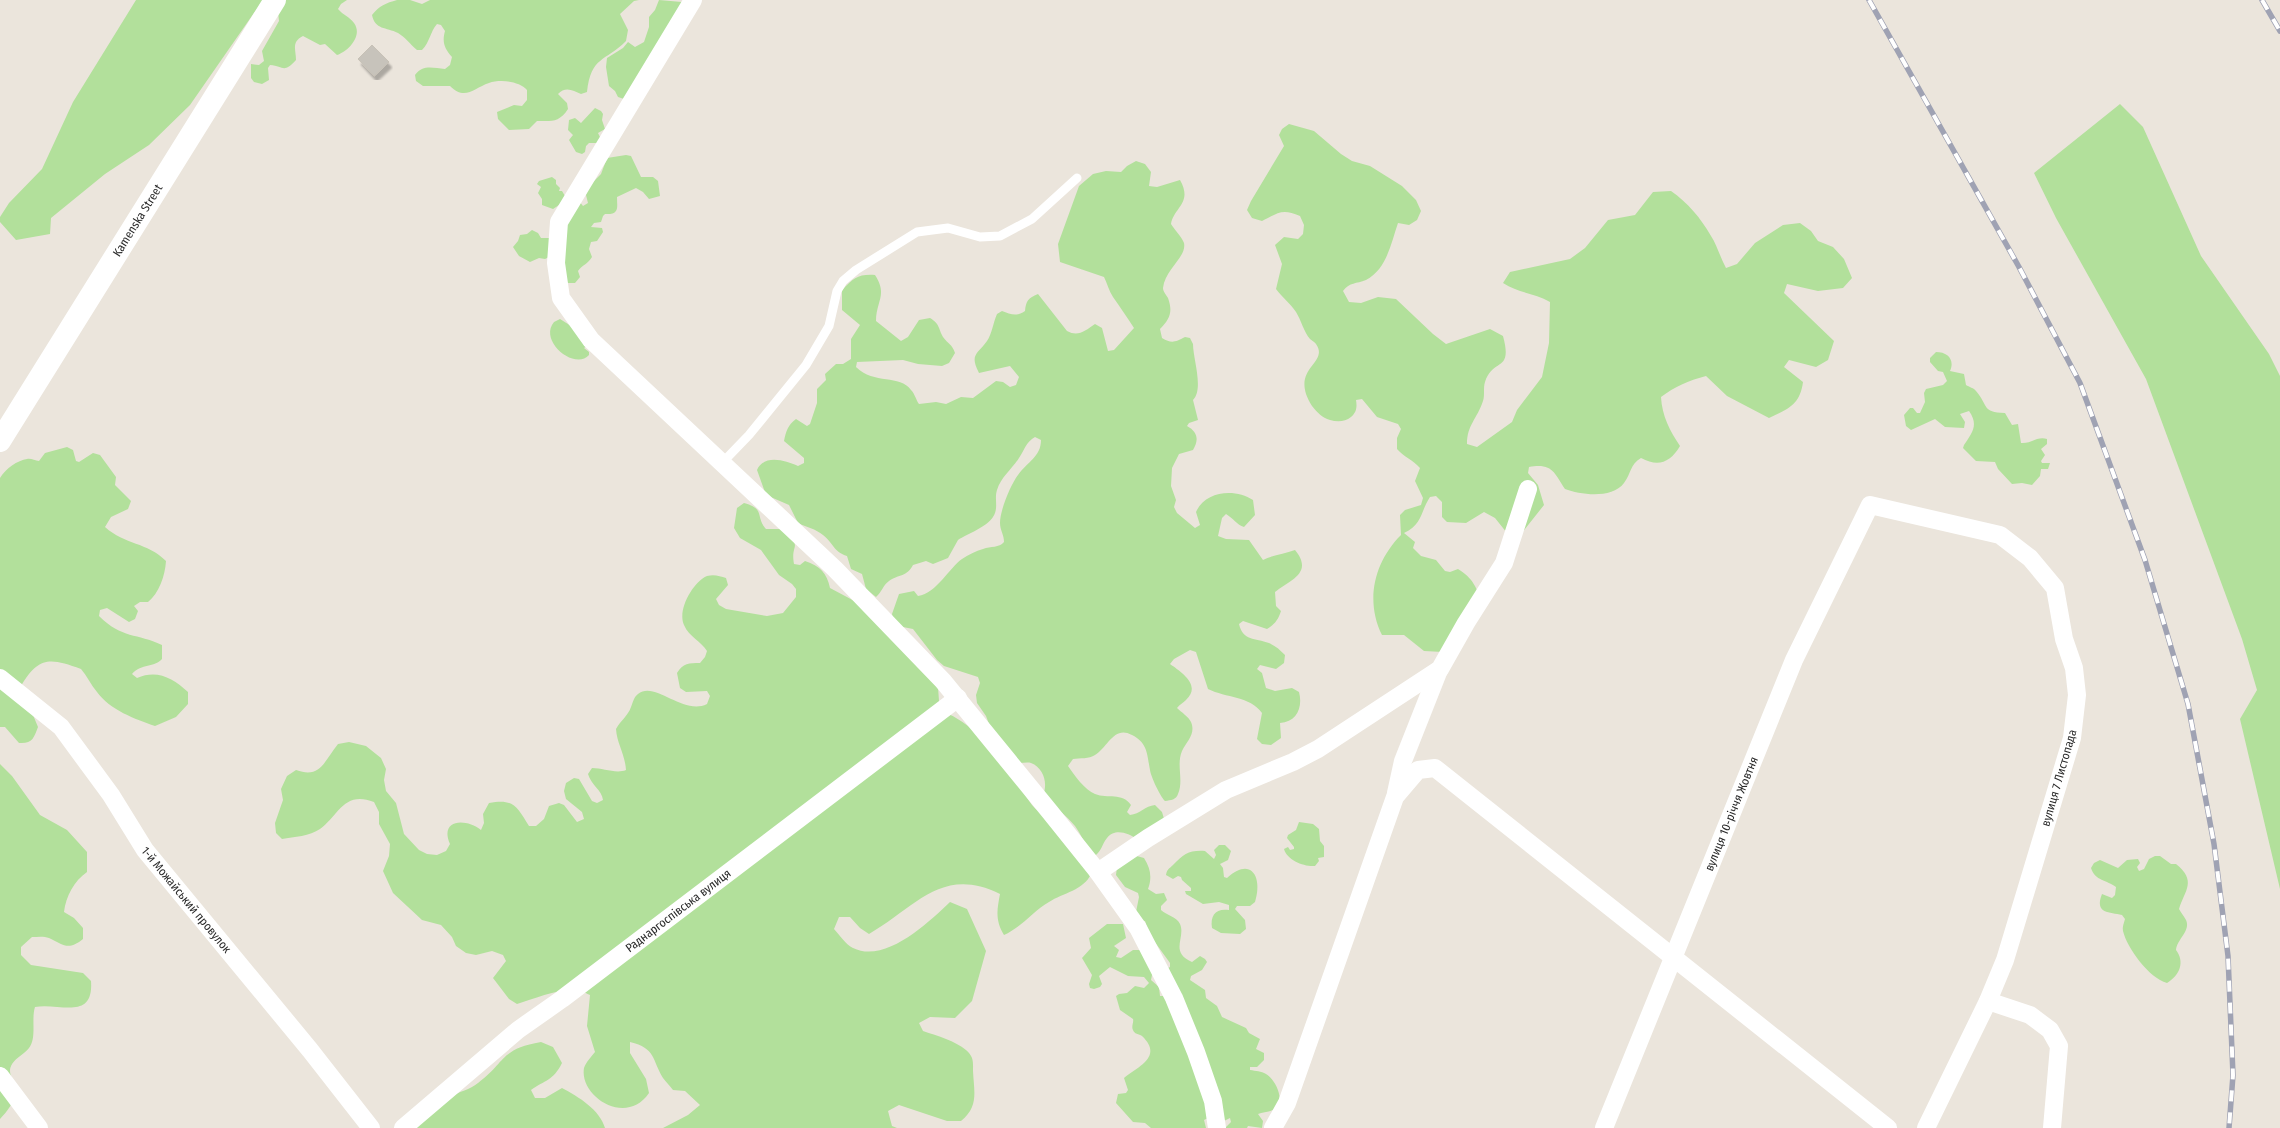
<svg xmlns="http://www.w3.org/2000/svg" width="2280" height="1128" font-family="'Fira Sans Condensed',sans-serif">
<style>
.green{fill:#b2e09b}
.building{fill:#c7c3bb;stroke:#c7c1b6;filter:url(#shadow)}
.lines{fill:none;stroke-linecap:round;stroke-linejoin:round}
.service{stroke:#fff;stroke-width:9}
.minor{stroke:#fff;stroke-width:18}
.tertiary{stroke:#fff;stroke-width:22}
.rail-casing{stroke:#9fa2b3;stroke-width:5.5}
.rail{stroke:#fff;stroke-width:4;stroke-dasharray:11;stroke-linecap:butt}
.labels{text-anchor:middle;stroke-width:5;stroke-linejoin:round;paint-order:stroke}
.street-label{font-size:12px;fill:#2a2a2a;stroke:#fff}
</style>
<defs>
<filter id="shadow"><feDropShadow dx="3" dy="5.5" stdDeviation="1" flood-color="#0004"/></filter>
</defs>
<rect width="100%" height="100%" fill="#ebe5dc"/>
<g class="green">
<polygon points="136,0 263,0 190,105 149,145 105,174 51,218 50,234 16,240 0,222 0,217 9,203 42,169 73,102"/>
<path d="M285,0H347L341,4L338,9C343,15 350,17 354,23C363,35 349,51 337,55L325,44L320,45L303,36C291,42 296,50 296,60C283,74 284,66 270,65L268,68L269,80L262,84L254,82L251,78V64L259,65L264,61L262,51L279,21L278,12Z"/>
<path d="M397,0H410L422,4L430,0H639L634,1L620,14L628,30L626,41C605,62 591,56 587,92L581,94C573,90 565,86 558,94L567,103L568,109C559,123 551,121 537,121L529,129L509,130L498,119L497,112L514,105L522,106L527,100V90C519,81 500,79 489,83C474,88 465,101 450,86H423L416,81L415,75C423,64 433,68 445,69L450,65L452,57C444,48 442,42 445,31L441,25L437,24C430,32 430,42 422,50H417C410,44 405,37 398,33C386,27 375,30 372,15C379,6 386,3 397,0Z"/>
<polygon points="659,0 682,2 624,99 618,97 615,91 609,86 606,67 607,58 623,48 628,42 635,47 644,42 649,27 649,17 655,10"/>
<polygon points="2120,104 2143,127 2201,256 2269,354 2280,376 2280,889 2240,719 2257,690 2242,639 2146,379 2056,218 2034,173"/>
<polygon points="595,108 601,111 603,114 602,120 605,129 598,133 601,139 598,143 589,143 586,146 585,152 582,154 576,152 569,140 573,135 568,130 569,120 575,118 581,123"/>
<path d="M1289,124L1314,131L1341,154L1352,161L1370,166L1402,186L1416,200L1421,211L1417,220L1409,225L1398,223C1391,243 1387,269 1366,280C1356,284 1350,282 1343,291L1349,302L1361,303L1378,297L1396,299L1433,334L1446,344L1490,329L1503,336C1513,373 1493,357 1485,382C1483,388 1485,395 1483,401C1477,419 1467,425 1467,444L1477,447L1512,422L1517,410L1542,377L1549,343L1550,302C1535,293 1518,293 1503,283L1510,272L1570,259L1585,248L1608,220L1635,215L1653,192L1671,191C1688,203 1700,217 1711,236C1717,245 1720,257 1726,268L1737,264L1755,243L1783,225L1800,223L1811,231L1818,241L1833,247L1844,259L1852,278L1843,288L1818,291L1787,284L1784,293L1834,341L1828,360L1816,367L1789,360L1784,367L1803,382C1800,405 1788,409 1769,418L1727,396L1706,376C1690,380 1674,387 1661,397C1662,416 1670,431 1680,446C1670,463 1658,467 1641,458C1630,464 1631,474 1624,483C1612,499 1581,495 1565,489C1554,473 1553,463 1529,467L1528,473L1538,485L1544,505L1521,534L1507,533L1495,518L1484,512L1466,523L1447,522L1442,517V502L1436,496L1430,497C1420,512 1423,524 1404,533L1415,542L1413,548L1421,556L1436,560L1445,571L1450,572L1458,569C1473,578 1477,588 1482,604L1443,652L1424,651L1404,635H1382C1365,601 1374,562 1401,535L1400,515L1405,510L1421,505L1423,498L1415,481L1420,468C1413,460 1404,457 1397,449V438L1401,429L1398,424L1377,417L1362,399L1356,400C1357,406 1357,412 1351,417C1345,422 1337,422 1330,420C1322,418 1317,412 1312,406C1288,368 1330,364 1316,344C1315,342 1312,341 1310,339C1304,332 1301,320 1296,312C1290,303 1282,297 1276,289L1282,264L1275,245L1284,237L1298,239L1303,234L1304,225L1300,216C1282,208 1278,213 1262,221L1252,218L1247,210L1251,201L1284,146L1279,135L1282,129Z"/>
<path d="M626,155L631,156L641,177H653L658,181L660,196L649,199L643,192L636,188L617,197C617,207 620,215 605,214L603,216L601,222L594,223L591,227L602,228L603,232L597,241L591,242L589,249L592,257C588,264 582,265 578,271L580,277L575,283H568L565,281L558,257L564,229L579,201L583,206L588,203L586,195L587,188L601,174L607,158Z"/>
<path d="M1136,161L1145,164L1151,172L1149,186L1157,187L1180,180C1193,203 1174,207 1171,224C1174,229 1182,237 1184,243C1187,257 1165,269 1163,288C1163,291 1166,295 1168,298C1173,312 1170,319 1160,329L1162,338C1172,344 1175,342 1185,337L1190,338L1193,344C1193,359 1204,389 1193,400L1198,420L1189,423L1187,426C1198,432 1199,440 1193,450L1179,454L1172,468L1171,486L1176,500L1174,507L1177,513L1195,528L1200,525L1196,512C1205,491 1235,488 1253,500L1255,515L1244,527C1237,525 1233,518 1226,514L1222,518L1218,536L1226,539L1249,540L1263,560C1273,555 1284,554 1295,550C1314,573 1290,580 1275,592L1276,606L1281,611C1278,620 1275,624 1267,629L1243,621L1239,624C1243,641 1255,638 1269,643C1276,646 1280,650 1285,655L1284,663L1276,669L1260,665L1257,669L1262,673L1266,688L1275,691L1292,688L1299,692C1303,707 1297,722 1280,723L1281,738L1271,745L1262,744L1257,739L1262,713C1250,696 1226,698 1208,689L1196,652L1190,650L1174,659L1170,664C1181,672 1202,685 1186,700C1183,703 1180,704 1177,708C1181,712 1189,717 1191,722C1196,734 1187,741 1182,751C1176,765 1184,780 1178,794C1176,800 1171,800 1165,801C1160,796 1151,777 1150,770C1147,755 1148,743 1132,735C1114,725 1108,747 1095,755C1089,759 1080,758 1073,759L1068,766C1074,775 1085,790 1095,794C1108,799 1122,792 1131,805L1127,812L1130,815C1140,814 1145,806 1155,805L1162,812L1165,822L1137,839C1128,833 1115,828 1107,838C1102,844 1102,850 1096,855L1091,854C1085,845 1081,834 1075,826C1066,815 1053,806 1043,795C1048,784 1044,768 1031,763C1028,762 1023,763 1019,763L989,724L986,716L977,703L976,695L980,683L978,677L944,666L937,660L913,629L903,627L894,622L892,614L899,594L914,591L918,596C937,593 949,568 962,559C968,555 976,551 983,549C991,546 999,548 1004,542C1004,535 1000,530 1000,523C1000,510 1011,484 1018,475C1027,462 1041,457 1041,440L1035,437C1026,442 1025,449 1019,458C1012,469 1001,477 997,490C994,499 999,508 993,517C987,527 967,534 958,540L948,558L933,564L926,561L913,565C907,577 899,574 889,581C883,585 882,592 876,597L866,589L862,574L851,569L847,556C834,552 833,543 823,535C816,529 806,527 798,523L789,505L766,495L757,470C764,454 785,460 798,466L804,463V458L784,441C786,431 788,425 796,419L807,426L810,424L817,403V389L826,380L825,374L836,364H843L851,359V339L860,325L842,310V290C854,278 858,274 875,275C888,295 876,301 876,321L901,341L908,337L919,320L930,318C940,324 938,328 943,337C948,344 952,344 955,353L949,363L942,366L918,364L903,360L857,362L856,367C874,385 900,374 911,390C915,394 916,400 919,404L936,402L946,404L961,397L973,398L996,381L1003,382L1010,387L1016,385L1019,377L1010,366L979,373C969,354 978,354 987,341C992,334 993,323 997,314L1002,311C1010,314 1017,317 1025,311C1026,301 1028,298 1038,294L1067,331C1078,337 1085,331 1095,324L1102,328L1108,351L1114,350L1134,328C1127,317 1120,307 1113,297C1109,291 1107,283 1104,277L1060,262L1058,244L1079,186L1093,174L1106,171L1121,172L1127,166Z"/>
<polygon points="552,177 556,180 556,184 560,188 559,191 562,191 565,196 562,203 553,209 542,205 542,199 538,193 541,187 537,184 539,181"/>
<polygon points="532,230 538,233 541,238 549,238 549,257 545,259 539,258 530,262 519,256 513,247 518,241 520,235 527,234"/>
<path d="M560,319L571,326L588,345L584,348L589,352V355C575,371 538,341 554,322Z"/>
<path d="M1936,352C1948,352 1955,360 1950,371L1964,374L1966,385C1969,387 1974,388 1976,391C1989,406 1981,412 2005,413L2012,425L2018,424L2021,443C2031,444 2037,436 2047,439V444L2041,449L2045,455L2041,461L2042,463H2050L2048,469H2041L2040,476L2032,485L2022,483L2012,484L1998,469L1995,462L1976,461L1963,448L1964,445C1972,433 1979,425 1969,411L1960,414L1965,422L1964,428L1945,427L1935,419L1911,430L1906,426L1904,415L1910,408H1913L1917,413H1920L1925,402L1924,393L1926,389L1943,385L1947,381L1943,372L1938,371L1930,362V358Z"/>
<path d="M67,447L73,450L76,461L79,462L93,453L100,455L116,477L115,485L131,501L128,509L111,517L105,527C125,545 147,542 166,561C165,576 159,593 148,602H140L134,606L138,611L135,619L129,622L107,608L100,610L99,616C122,639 137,633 162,645V659C154,668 142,663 132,674L137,678C157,669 173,678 188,692V704L176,717L155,726C135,719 110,710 97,692C91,685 87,676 81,669C50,658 39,656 21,686L38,727C34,738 32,744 19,743L5,727H0V478C5,469 18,460 27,459C31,458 35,461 39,461L45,453Z"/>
<path d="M744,503C766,509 755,517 766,529H783C804,549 790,543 794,564L800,565L805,561C820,566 827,573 830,588L860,604L938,687L939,701L944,712C985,729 1007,770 1032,805C1036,810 1042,813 1046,817C1063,833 1077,856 1091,874C1084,890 1063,893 1049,902C1033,911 1022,927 1004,935C995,920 997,910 1000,894C941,865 915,908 869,934L860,928L850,917H839L834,929C839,934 846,945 853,948C885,964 928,923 950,902L967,909L986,951L972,1001L955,1018L930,1017L919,1023L923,1031C938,1036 955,1041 966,1050C974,1057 973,1062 973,1071C974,1092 979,1106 961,1121H947L899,1105L888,1111L892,1126L897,1128H663L688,1115L700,1105L685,1091L673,1090C670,1086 666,1082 663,1078C652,1060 656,1048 630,1042V1053L646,1079L649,1093C626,1127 579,1096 584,1068C586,1062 592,1056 595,1052L587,1026L590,995C587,994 583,991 579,990C562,987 534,999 517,1004L509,999L493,978L506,961L503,955L492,951L476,955L466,953L456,946L452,937L441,925L422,920L393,893L383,871L389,856L390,844L379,824V812L374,802C344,790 338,816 320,829C310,836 294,837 282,839L276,833L275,823L283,800L281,789L287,776L296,770C321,779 324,761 338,744L349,742L366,746L381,758L386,769L384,780L386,791L396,803L404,834L419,850L427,854L437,855L446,851L450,844C439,819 466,818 481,830L484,823L483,814L489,803C514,798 517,807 529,826H536L544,819L549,806L559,803L564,805L577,822L584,819L582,812L566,799L564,791L566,783L574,778L579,779L592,801L597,803L603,800C602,790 591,785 588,774L592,768C603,768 616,774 626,770C625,754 617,744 616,729C620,721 628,716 631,707C633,702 634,697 638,694C655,680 683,716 707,704L710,696L707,691L686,692L680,688L677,673C683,663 689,663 700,663L705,657L707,651C701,641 689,637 684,625C677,610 693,582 707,576C714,574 720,576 726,578L728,585L716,599L719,605L726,609L767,616L783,613L796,597V589L792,584L779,575L761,550L740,538L734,528L737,508Z"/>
<path d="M0,764L12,776L40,815L67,830L87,852V872C74,881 66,896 64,912L74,918L83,928V939C68,951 64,945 49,938C44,936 37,937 32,937L21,947V955L31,965L83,973L91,981C94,1022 58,1002 35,1007C31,1019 37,1038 29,1048C24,1055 10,1060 10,1071C10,1076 14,1081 15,1085C18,1098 8,1111 0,1119Z"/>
<path d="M1299,822L1313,824L1319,829L1320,841L1324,846V857L1318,858L1319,861L1315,866C1304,867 1287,860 1284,849L1288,847L1290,850L1294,849V847L1287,838L1288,835L1296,830Z"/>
<path d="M1219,845H1225L1231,851L1228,860L1220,864L1223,868L1224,877L1227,878C1251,856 1263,877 1255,902L1250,906H1237L1235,909L1245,920L1246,929L1240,934L1221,933L1212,928C1210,915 1216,908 1229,910V905L1219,902L1203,904L1186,894L1185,891H1191V888L1182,880L1181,877L1178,876L1173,879L1166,875C1167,869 1169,869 1173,865C1184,854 1189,850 1205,851L1214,859L1216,855L1214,850Z"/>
<path d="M1133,855L1144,858C1151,869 1152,878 1148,889L1156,894L1164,893L1167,900L1161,906V910C1166,915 1177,917 1180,924C1186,938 1169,952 1192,962L1200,956L1205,959L1207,962L1202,970L1191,976L1190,980L1205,990L1206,998L1217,1006L1222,1017L1246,1028L1249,1033L1260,1039L1256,1049L1264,1053V1060L1257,1067H1250V1070C1256,1071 1261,1071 1266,1074C1276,1080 1287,1103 1273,1110C1269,1112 1262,1112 1258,1114L1263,1121L1262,1128L1248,1126L1247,1128H1225L1231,1122L1230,1118L1222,1122L1210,1117L1204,1120L1206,1128H1151L1145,1123L1133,1122L1116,1103L1118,1094L1126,1093L1128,1090L1124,1078C1137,1067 1164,1057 1142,1036C1139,1034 1134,1034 1133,1030C1131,1027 1134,1022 1133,1019L1120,1010L1116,996L1119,994L1127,993L1135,986L1144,988L1149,983L1144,977L1128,976L1110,967L1099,976L1102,984L1100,987L1094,989L1090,988L1089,984L1092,975L1082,958L1091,948L1089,938L1107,924H1123L1126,938L1114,946L1119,950L1116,957L1121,958L1133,950H1142L1153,970L1151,980L1159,987L1160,996H1164L1168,968L1170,967V963L1149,934L1145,921H1140L1135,917L1139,897L1138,893L1125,887L1116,875L1117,867Z"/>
<path d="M2155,856H2160L2171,864H2176C2197,881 2185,890 2179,909C2181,913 2184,916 2186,920C2191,931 2177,939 2176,950C2185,962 2180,975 2167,983C2149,978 2127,948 2123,931C2122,927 2124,923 2125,919L2122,915C2110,912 2094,914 2102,894L2112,898L2115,895L2116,887C2107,880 2095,881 2091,868L2094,863L2100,860L2118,868L2127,860L2138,859L2140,863L2137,867L2139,871L2144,869L2149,859Z"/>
<path d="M541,1042L553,1047L562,1063C553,1081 545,1080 531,1090L535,1098H545L562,1088C579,1097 600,1110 605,1128H417L418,1124C429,1115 439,1105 451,1097C459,1091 470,1090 478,1083C506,1062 500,1049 541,1042Z"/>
</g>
<polygon class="building" points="372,45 389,62 374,76 358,59"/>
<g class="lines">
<polyline class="service" points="722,463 749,435 806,365 829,326 837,291 843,281 856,270 917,232 948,228 980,237 1000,236 1032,219 1077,178"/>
<g class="minor">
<polyline points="693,0 559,222 556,263 561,298 591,340 835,569 943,681 1050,812 1098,872 1138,928 1174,998 1196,1052 1213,1101 1217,1128"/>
<path id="s1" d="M0,678L61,727L111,795L145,850L310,1050L371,1128"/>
<polyline points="1396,793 1403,761 1439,670"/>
<polyline points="1098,872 1148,838 1226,790 1293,762 1318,749 1440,669 1466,623 1504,563 1528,489"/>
<polyline points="1988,1001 2030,1015 2050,1030 2059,1046 2052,1128"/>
<polyline points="0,1076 39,1128"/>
<path id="s2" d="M403,1128L518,1030L562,999L958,698"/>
<polyline points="1273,1128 1287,1103 1395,797 1418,770 1435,768 1888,1128"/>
<path id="s3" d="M1604,1128L1794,660L1870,505L2000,535L2030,558L2055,588L2064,639L2074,668L2077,695L2072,738L2005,960L1988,1001L1926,1128"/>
</g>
<path class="tertiary" id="s4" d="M0,441L275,0"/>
<defs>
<g id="rail">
<polyline points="1869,0 2019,267 2080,383 2145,560 2188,704 2214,844 2228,956 2233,1075 2229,1128"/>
<polyline points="2262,0 2280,31"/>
</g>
</defs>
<use href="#rail" class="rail-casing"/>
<use href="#rail" class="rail"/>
</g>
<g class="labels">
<g class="street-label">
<text dy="4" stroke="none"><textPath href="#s4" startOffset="260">Kamenska Street</textPath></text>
<text transform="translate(2059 778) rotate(-74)" y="4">вулиця 7 Листопада</text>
<text dy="4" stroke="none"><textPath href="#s3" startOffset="339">вулиця 10-річчя Жовтня</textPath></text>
<text dy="4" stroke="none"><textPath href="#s1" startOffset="292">1-й Можайський провулок</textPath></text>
<text dy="4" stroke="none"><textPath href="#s2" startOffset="351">Раднаргоспівська вулиця</textPath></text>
</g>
</g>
</svg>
